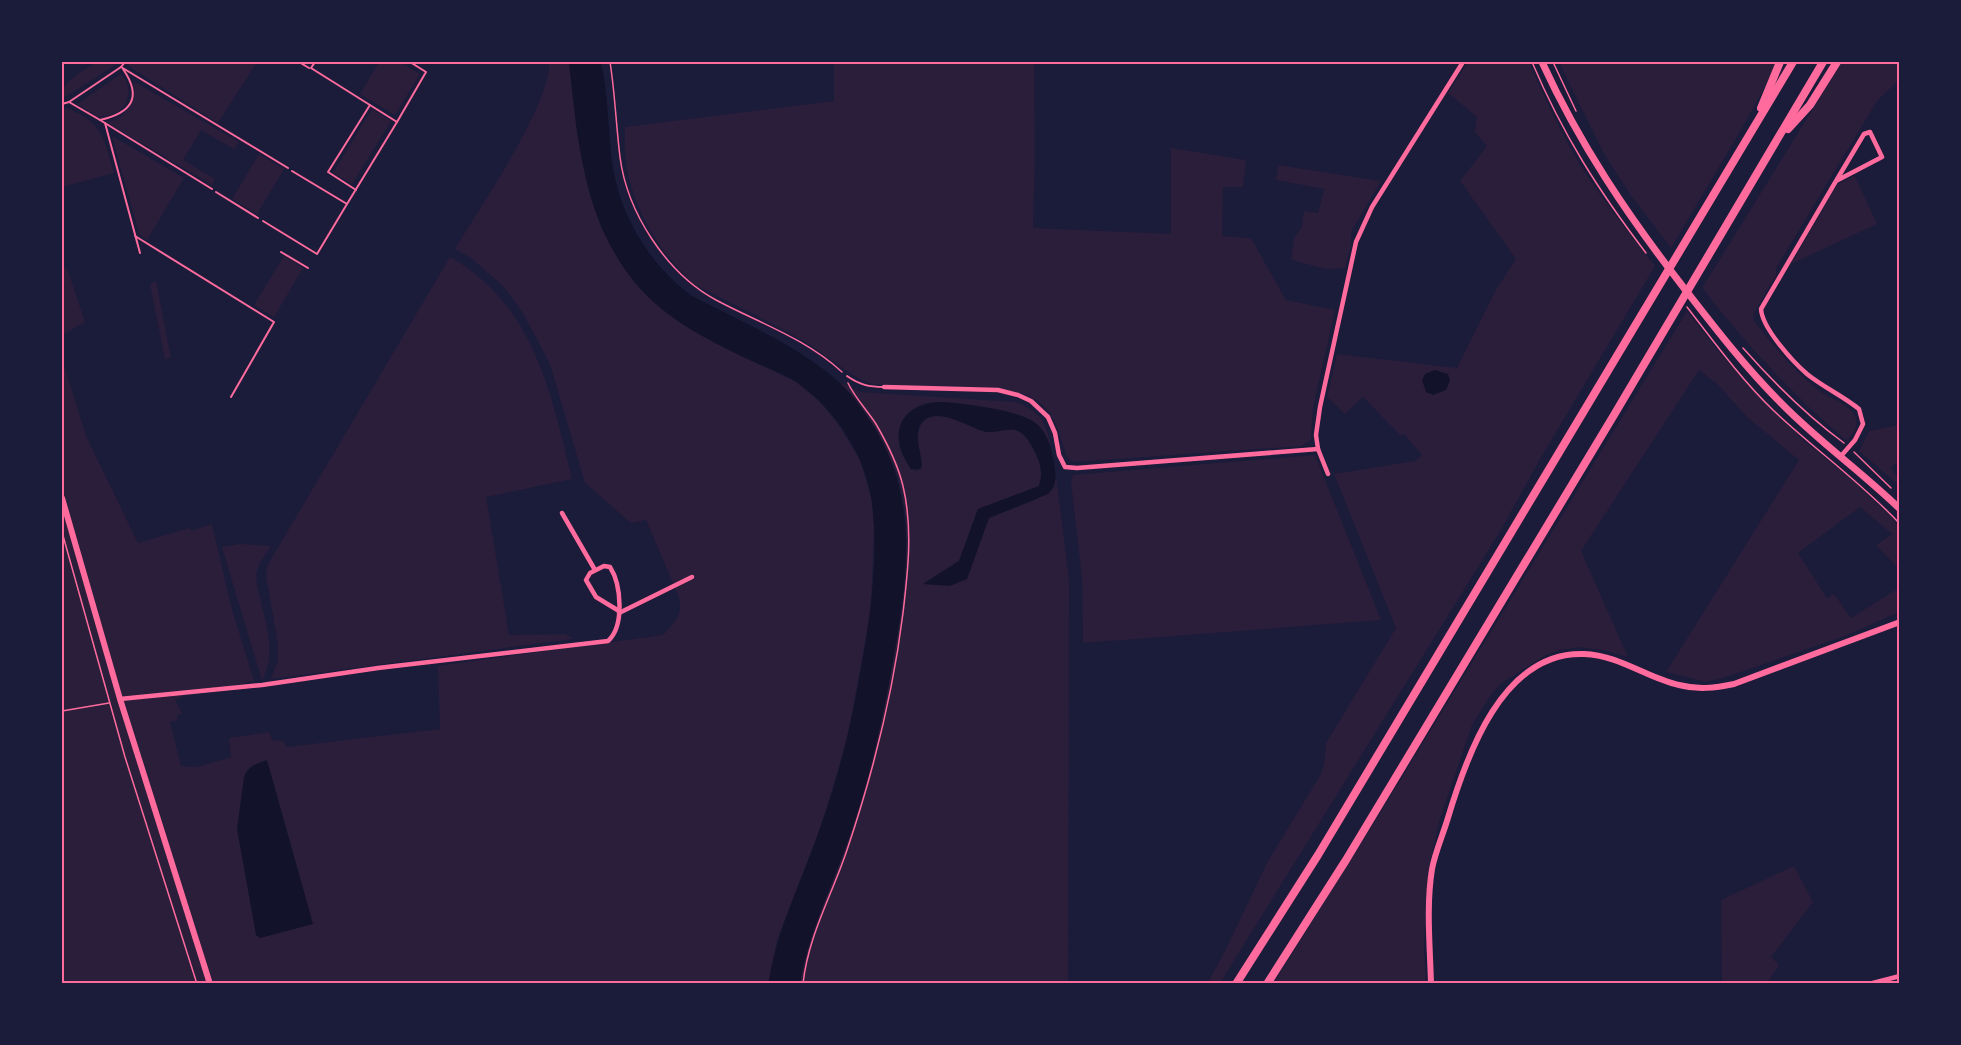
<svg xmlns="http://www.w3.org/2000/svg" width="1961" height="1045" font-family="Bitter,serif">
<style>
.green{fill:#2a1e3b}
.water{fill:#12122b}
.lines{fill:none;stroke-linecap:round;stroke-linejoin:round}
.path{stroke:#ff6b9d;stroke-width:1.5}
.service{stroke:#ff6b9d;stroke-width:2}
.minor{stroke:#ff6b9d;stroke-width:4.5}
.tertiary{stroke:#ff6b9d;stroke-width:6}
.secondary{stroke:#ff6b9d;stroke-width:7}
.motorway{stroke:#ff6b9d;stroke-width:8}
.neatline{fill:none;stroke:#ff6b9d;stroke-width:2}
</style>
<rect width="100%" height="100%" fill="#1b1b3a"/>
<g class="green">
<path d="M97,62H120L62,99C61,80 83,71 97,62Z"/>
<polygon points="130,62 257,62 218,123 127,65"/>
<polygon points="379,62 400,62 420,74 395,115 360,94"/>
<path d="M549,62H569L577,133L590,195L602,230L689,328L735,353L796,382L820,402L838,424L860,460L872,501L874,527L871,609L847,740L820,829L777,940L769,983H62V358L86,436L138,543L190,528L191,531L212,524L231,606L254,681L183,696L175,700L182,713L177,716L178,720L170,722L181,766L197,767L231,757L229,738L269,732L272,740L284,741L286,747L440,729L438,666L663,635C675,621 683,616 679,597L646,520L631,523L585,483L550,364L523,313L504,287L471,258L455,249C478,210 552,103 549,62Z"/>
<path d="M834,62H1034L1035,154L1033,228L1171,234V148L1246,160L1243,187H1223L1222,236L1251,238L1286,300L1335,310L1313,408L1311,440L1301,446L1074,462C1056,455 1068,406 1018,392L872,384C853,379 827,355 809,344C773,323 735,305 697,286C659,255 630,204 625,155C624,145 625,136 625,127L834,101Z"/>
<path d="M1468,62H1529C1544,96 1559,129 1578,161C1601,198 1628,232 1655,266L1540,459L1501,530L1220,983L1207,984L1225,951L1268,861L1321,774L1324,765L1326,743L1396,628L1334,474L1415,461L1422,455L1404,434L1401,436L1363,397L1345,414L1327,397L1337,354L1457,368L1497,288L1516,259L1460,181L1487,146L1475,132L1477,117L1448,93Z"/>
<polygon points="1559,62 1778,62 1745,123 1671,248 1630,194 1603,152"/>
<path d="M1842,62H1899V80L1877,101L1776,268V275L1754,313L1753,320C1774,346 1794,372 1821,392C1831,399 1849,404 1855,416C1859,426 1854,435 1846,440C1792,395 1746,344 1702,288Z"/>
<path d="M121,74C132,85 131,104 117,112C112,116 104,116 98,117L77,104Z"/>
<path d="M133,81L239,142L234,149L201,130L183,160L215,179L212,185L106,122C127,118 138,102 133,81Z"/>
<path d="M67,108C104,124 103,137 114,173L62,187V110Z"/>
<polygon points="372,109 391,121 352,184 333,173"/>
<polygon points="112,136 184,178 147,240 139,234"/>
<polygon points="259,154 284,169 257,214 232,199"/>
<polygon points="1278,165 1381,181 1351,232 1351,245 1345,268 1326,269 1291,260 1294,238 1302,227 1304,211 1318,213 1324,189 1276,180"/>
<polygon points="1855,176 1877,224 1791,264 1838,184"/>
<polygon points="284,256 303,268 274,317 254,305"/>
<path d="M450,257C534,304 551,393 572,479L486,497L509,635L566,634L573,639L271,679L278,660V644L266,576L267,566Z"/>
<polygon points="62,265 68,271 85,322 62,335"/>
<polygon points="156,281 171,358 165,359 150,284"/>
<polygon points="1687,311 1723,357 1754,391 1803,440 1850,478 1892,518 1899,528 1899,569 1876,545 1892,534 1860,507 1798,553 1827,598 1834,594 1851,618 1899,588 1899,612 1845,636 1723,678 1706,682 1666,672 1799,460 1748,418 1717,384 1699,370 1581,551 1628,657 1602,650 1578,647 1560,650 1544,656 1500,684 1490,696 1472,725 1440,819 1428,871 1424,948 1426,983 1273,984 1366,836"/>
<path d="M839,382L861,392L1015,402C1042,412 1046,423 1052,450C1048,440 1044,430 1035,423C1017,411 948,398 927,403C909,407 895,426 899,444C900,453 907,462 911,469L917,471L922,465C913,432 917,406 958,420C966,423 972,427 979,429C992,433 1004,427 1016,430C1027,433 1041,461 1041,472C1042,476 1039,482 1039,486L978,509L959,561L924,583L970,571L988,518L1033,501L1054,488L1056,476L1069,580L1068,983L800,984C809,930 835,881 852,829C870,776 882,721 892,666C903,607 917,528 895,469C892,460 885,451 879,442C867,421 856,399 839,382Z"/>
<polygon points="1899,425 1899,461 1891,467 1899,480 1899,485 1859,451 1869,431"/>
<polygon points="1315,455 1381,620 1083,643 1082,578 1071,482 1073,475"/>
<path d="M240,544L271,546C266,554 259,562 257,571C255,579 258,587 259,594C266,625 277,651 262,681L222,547Z"/>
<polygon points="1794,866 1813,902 1771,957 1779,965 1767,983 1722,983 1721,900"/>
</g>
<g class="water">
<path d="M569,62H601C608,94 608,128 612,162C619,214 649,265 692,296C741,322 798,345 840,383C855,397 867,415 878,433C920,509 906,586 892,667C882,722 870,777 852,829C835,881 809,930 800,983H769V980C778,926 803,879 820,828C841,771 854,712 864,652C872,603 878,552 872,503C867,458 835,409 798,383C784,374 765,367 750,360C705,339 658,315 629,275C583,214 577,135 569,62Z"/>
<polygon points="1435,370 1448,374 1450,380 1446,390 1433,395 1426,392 1422,380 1425,374"/>
<path d="M944,402C968,405 1022,409 1039,426C1049,437 1052,450 1054,464C1056,476 1057,485 1048,494L989,518L967,579L950,586L923,584L959,561L978,509L1039,486C1040,482 1042,476 1041,472C1041,460 1030,438 1020,432C1010,426 999,433 988,432C971,430 939,405 923,421C910,434 925,457 921,469H911C887,433 899,403 944,402Z"/>
<path d="M267,760L313,924L260,938L256,935L237,829L244,777C248,766 256,764 267,760Z"/>
</g>
<g class="lines">
<g class="path">
<path d="M610,62C615,93 616,125 620,157C627,212 666,273 716,300C759,323 805,338 842,372"/>
<path d="M1532,62C1563,135 1598,190 1646,253"/>
<polyline points="1553,62 1576,111"/>
<path d="M1687,307C1714,342 1741,379 1773,410C1814,449 1861,482 1900,524"/>
<path d="M1743,348C1774,383 1806,415 1844,443"/>
<polyline points="1854,452 1891,488"/>
<polyline points="62,532 125,757 197,984"/>
<polyline points="62,711 109,703"/>
<path d="M803,984C808,936 832,895 847,850C873,773 893,694 903,613C908,571 913,528 903,486C898,465 887,443 876,424C867,410 855,398 848,383"/>
</g>
<g class="service">
<polyline points="299,62 309,68"/>
<polyline points="315,62 311,68 397,122 426,72 410,62"/>
<polyline points="121,67 288,168"/>
<path d="M69,102L100,120C131,113 143,98 123,69"/>
<polyline points="62,104 69,102 121,67 125,62"/>
<polyline points="100,120 212,189"/>
<polyline points="105,123 140,253"/>
<polyline points="356,190 328,172 370,105"/>
<polyline points="216,192 258,218"/>
<polyline points="347,204 397,122"/>
<polyline points="263,221 317,254 347,204 292,171"/>
<polyline points="135,236 274,322 231,397"/>
<polyline points="281,252 308,268"/>
<path d="M847,376C860,385 869,387 884,387"/>
</g>
<g class="minor">
<path d="M1836,181L1864,134L1870,132L1882,157L1836,181L1761,309C1762,328 1793,362 1807,374C1823,387 1843,396 1859,409L1863,424L1855,440L1841,456"/>
<polyline points="884,387 998,390 1018,395 1031,401 1048,417 1055,433 1059,455 1065,467 1077,468 1318,449"/>
<polyline points="1328,474 1318,449 1316,435 1320,407 1356,242 1372,207 1463,62"/>
<polyline points="562,513 595,570"/>
<polyline points="619,613 692,577"/>
<path d="M120,699L262,685L378,668L608,641C625,626 621,584 610,567L604,566L590,573L586,580L596,597L619,611"/>
<polyline points="1869,984 1900,976"/>
</g>
<g class="tertiary">
<polyline points="62,498 120,699 210,984"/>
<path d="M1431,984C1430,946 1426,906 1432,869C1435,853 1442,837 1447,821C1466,757 1502,651 1584,654C1619,655 1647,678 1679,685C1698,690 1715,688 1734,684L1900,622"/>
</g>
<path class="secondary" d="M1542,62C1580,145 1628,216 1684,288C1715,328 1745,367 1781,403C1818,441 1862,472 1900,509"/>
<g class="motorway">
<polyline points="1761,108 1780,62"/>
<polyline points="1788,129 1810,105 1837,62"/>
<polyline points="1236,984 1318,855 1793,62"/>
<polyline points="1267,984 1346,860 1614,415 1823,62"/>
</g>
</g>
<rect width="1961" height="1045" fill="none" stroke="#1b1b3a" stroke-width="126"/>
<rect x="63" y="63" width="1835" height="919" class="neatline"/>
</svg>
